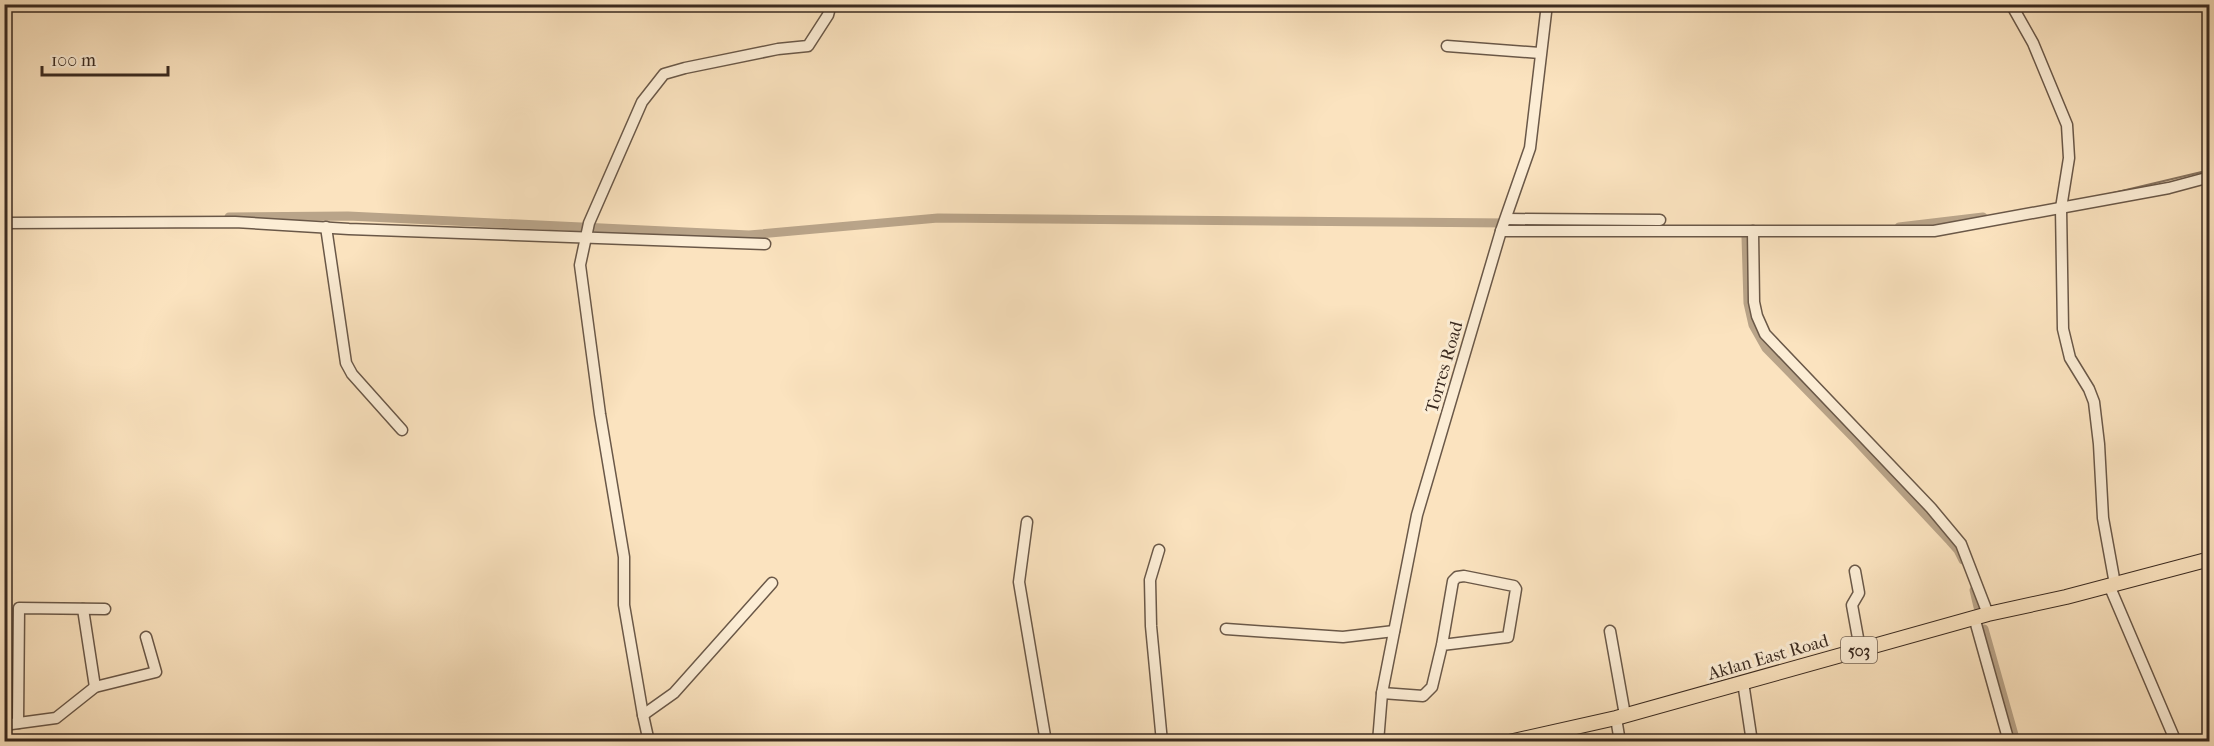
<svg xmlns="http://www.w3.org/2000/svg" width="2214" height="746" font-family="'IM FELL French Canon',serif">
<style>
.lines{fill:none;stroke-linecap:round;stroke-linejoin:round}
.stream{stroke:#86735f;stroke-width:2}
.canal{stroke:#b9a489;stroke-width:9}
.minor-casing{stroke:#6a5848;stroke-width:13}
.major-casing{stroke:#3a2a20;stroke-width:16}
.minor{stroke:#fcedd5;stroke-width:10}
.major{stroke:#fbe3bf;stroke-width:14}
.labels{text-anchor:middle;stroke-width:6;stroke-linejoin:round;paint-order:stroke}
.shield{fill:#fcedd5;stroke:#746456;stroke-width:1.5}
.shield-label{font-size:16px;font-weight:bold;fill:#3a2a20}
.street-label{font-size:18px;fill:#3a2a20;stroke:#fcedd5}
</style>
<rect width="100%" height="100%" fill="#fbe3bf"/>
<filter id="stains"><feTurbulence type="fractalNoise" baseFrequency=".00333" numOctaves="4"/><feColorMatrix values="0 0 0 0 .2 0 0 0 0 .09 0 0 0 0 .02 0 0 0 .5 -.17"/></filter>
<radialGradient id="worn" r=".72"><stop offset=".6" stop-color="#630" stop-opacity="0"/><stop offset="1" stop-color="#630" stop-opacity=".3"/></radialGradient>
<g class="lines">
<polyline class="stream" points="2109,194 2210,170"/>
<g class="canal">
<polyline points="229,217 348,216 749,235 938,218 1510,223"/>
<polyline points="1575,225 1651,226"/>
<polyline points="1899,227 1983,217"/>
<polyline points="1746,237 1748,303 1753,325 1766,348 1853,437 1950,541 1958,550 1963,560"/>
<polyline points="1974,590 1978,607"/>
<polyline points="1984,629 2016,742"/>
</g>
<defs>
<g id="minor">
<polyline points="2011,4 2033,43 2067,125 2069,158 2061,208 2063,329 2070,358 2089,389 2094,402 2099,444 2103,518 2115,584"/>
<polyline points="1447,46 1540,53"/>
<polyline points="1506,219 1660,220"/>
<polyline points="4,223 235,222 349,229 765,244"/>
<polyline points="326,227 346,363 352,374 402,430"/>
<polyline points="1501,231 1934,231 2169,188 2210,177"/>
<polyline points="1753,231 1754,302 1757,316 1765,334 1931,508 1961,544 1988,614"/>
<polyline points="1027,522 1019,582 1046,742"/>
<polyline points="1159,550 1150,580 1151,626 1162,742"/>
<polyline points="1855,571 1859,593 1852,605 1860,649"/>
<polyline points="2109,585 2176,742"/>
<polyline points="83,609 95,687"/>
<polyline points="1974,617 2009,742"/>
<polyline points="1226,629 1343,637 1394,631"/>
<polyline points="1610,631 1625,715"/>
<polyline points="1743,682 1752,742"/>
<polyline points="1382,693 1423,696 1432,687 1442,645 1453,581 1457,577 1464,576 1514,586 1516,589 1508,637 1442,645"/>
<polyline points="643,715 674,693 772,583"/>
<polyline points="1616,718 1620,742"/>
<polyline points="18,723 19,608 105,609"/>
<polyline points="4,725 56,718 95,687 156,672 146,637"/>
<polyline points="649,742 643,715 624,605 624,557 600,414 580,265 589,223 642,102 664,74 685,68 778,49 808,46 828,15 831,4"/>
<polyline points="1378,742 1382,693 1417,515 1501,231 1530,148 1547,4"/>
</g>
<polyline id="major" points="1509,742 1616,718 1988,614 2066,597 2210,559"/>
</defs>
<use href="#minor" class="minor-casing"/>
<use href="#major" class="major-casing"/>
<use href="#minor" class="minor"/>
<use href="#major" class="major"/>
</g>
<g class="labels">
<rect class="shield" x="1841" y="637" width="36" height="26" rx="4.5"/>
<g class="shield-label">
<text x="1859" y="656">503</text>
</g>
<g class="street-label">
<text transform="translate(1444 367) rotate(-74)" y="6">Torres Road</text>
<text transform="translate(1768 657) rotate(-16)" y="6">Aklan East Road</text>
</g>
</g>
<rect width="2214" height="746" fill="none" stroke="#fbe3bf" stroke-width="24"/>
<rect x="6" y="6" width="2202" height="734" fill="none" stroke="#3a2a20" stroke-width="3"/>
<rect x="12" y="12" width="2190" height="722" fill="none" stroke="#3a2a20" stroke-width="1.5"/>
<path d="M42 66v9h126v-9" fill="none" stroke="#3a2a20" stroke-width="3"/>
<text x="51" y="66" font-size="18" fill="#3a2a20" stroke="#fcedd5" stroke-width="4.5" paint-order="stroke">100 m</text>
<rect width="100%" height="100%" filter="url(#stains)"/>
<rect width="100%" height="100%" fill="url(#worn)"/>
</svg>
